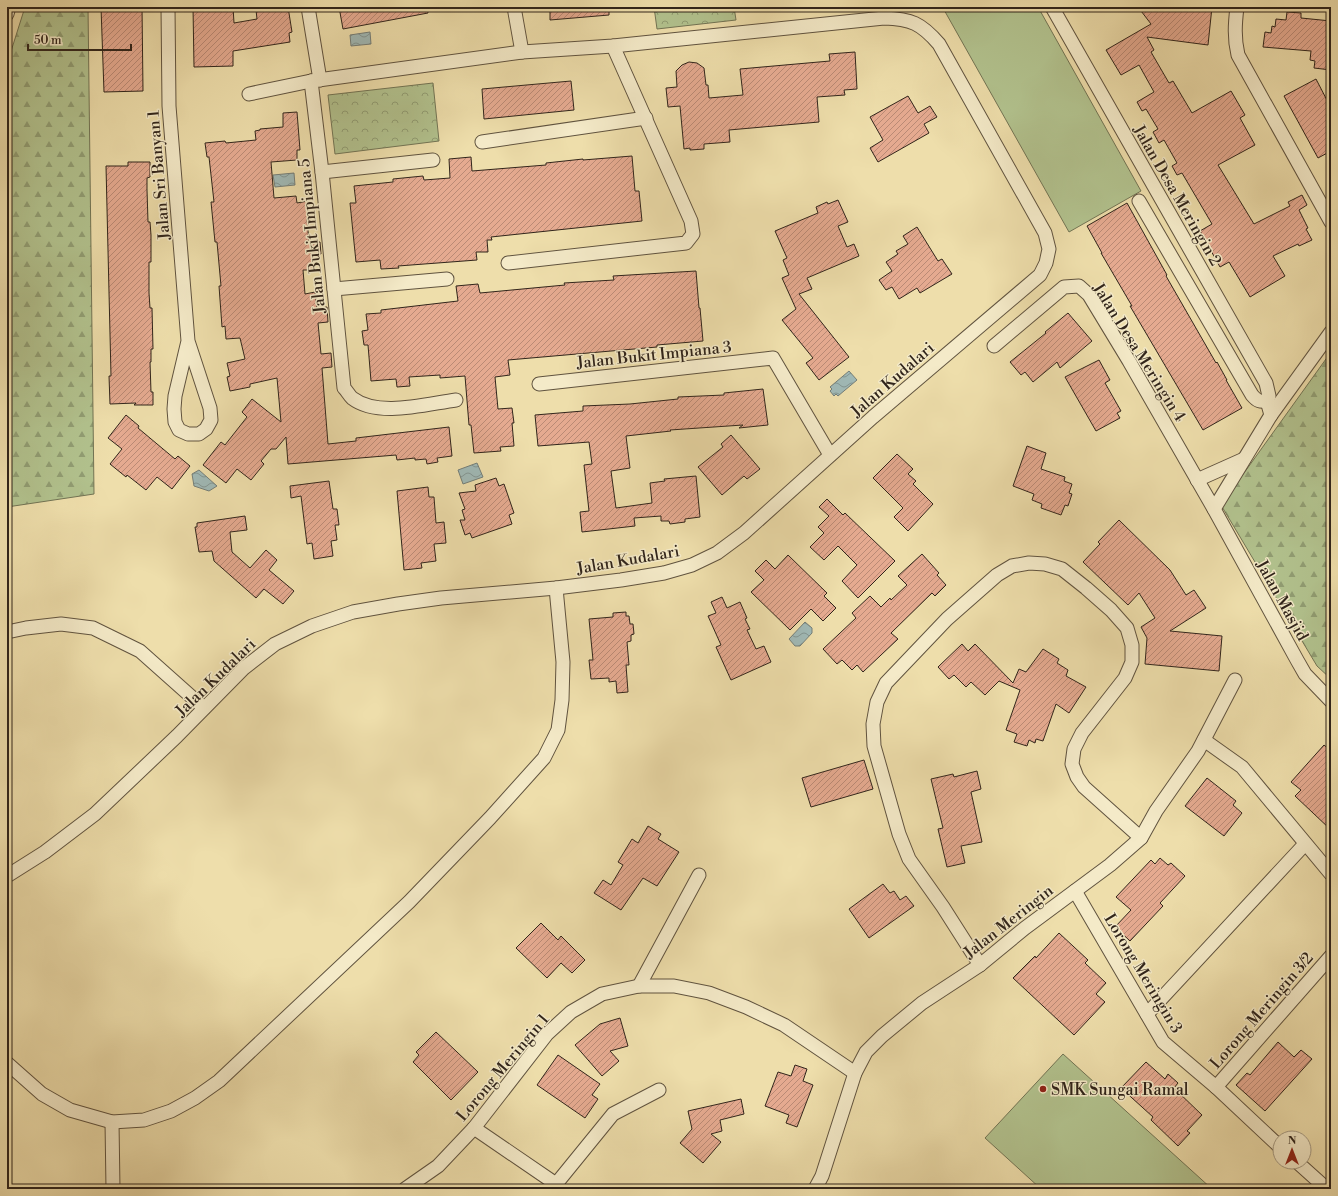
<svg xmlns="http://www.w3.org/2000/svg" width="1338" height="1196" font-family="'Libre Bodoni',serif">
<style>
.grass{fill:#b2c28e;stroke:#727454}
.forest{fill:url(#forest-firs);stroke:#727454}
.park{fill:url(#park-crowns);stroke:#727454}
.water{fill:url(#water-waves);stroke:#747e78}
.building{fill:url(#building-hatch);stroke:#31251b}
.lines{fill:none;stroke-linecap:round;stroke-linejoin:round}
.minor-casing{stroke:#60533f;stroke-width:15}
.minor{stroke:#f4eac8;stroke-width:13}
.poi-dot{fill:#8f2418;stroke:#f4eac8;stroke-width:1.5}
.labels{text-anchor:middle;stroke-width:3;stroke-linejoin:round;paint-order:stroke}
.street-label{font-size:16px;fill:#31251b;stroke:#f4eac8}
.poi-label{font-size:16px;fill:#31251b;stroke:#f4eac8;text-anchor:start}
</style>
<defs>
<pattern id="forest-firs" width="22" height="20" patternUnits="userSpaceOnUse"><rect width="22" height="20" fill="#b2c28e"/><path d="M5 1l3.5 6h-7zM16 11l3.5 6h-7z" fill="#919d73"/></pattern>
<pattern id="park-crowns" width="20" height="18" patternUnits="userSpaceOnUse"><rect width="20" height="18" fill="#b2c28e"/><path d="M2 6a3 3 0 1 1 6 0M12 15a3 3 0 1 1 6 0" fill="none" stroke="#919d73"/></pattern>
<pattern id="water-waves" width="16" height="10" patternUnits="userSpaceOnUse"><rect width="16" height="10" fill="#a0b9b6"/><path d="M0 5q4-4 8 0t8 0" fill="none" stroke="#839693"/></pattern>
<pattern id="building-hatch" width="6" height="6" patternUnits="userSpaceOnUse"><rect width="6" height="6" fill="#e5aa90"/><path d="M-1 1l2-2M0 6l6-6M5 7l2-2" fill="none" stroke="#ba8a75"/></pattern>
</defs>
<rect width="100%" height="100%" fill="#eedeab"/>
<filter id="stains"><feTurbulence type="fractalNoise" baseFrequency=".005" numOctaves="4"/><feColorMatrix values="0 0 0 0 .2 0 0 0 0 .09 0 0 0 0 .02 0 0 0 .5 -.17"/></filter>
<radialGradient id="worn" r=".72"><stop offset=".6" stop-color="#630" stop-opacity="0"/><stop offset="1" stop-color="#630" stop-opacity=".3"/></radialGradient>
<g class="grass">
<polygon points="945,7 1038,7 1141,191 1069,232 943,8"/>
<polygon points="1063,1054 1212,1189 1041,1189 985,1138"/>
</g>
<g class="forest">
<polygon points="25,7 88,7 94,494 7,507 7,64"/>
<polygon points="1331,352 1331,679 1317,666 1221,505"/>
</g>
<g class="park">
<polygon points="654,7 734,7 736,20 657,29"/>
<polygon points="433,83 439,141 335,154 328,95"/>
</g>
<g class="water">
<polygon points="370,32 371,44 351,46 350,35"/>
<polygon points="294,173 295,185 275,187 273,175"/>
<polygon points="849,371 857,380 838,396 836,394 834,396 830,391 832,389 830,387"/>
<polygon points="477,463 483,477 463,484 458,470"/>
<polygon points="199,470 217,486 209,491 194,486 192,474"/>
<polygon points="805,622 812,628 812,633 800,646 795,646 789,639"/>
</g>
<g class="building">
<polygon points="101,7 142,7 143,91 104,92"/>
<polygon points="193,7 233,7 234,23 257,19 256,10 288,7 292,32 289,33 290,42 233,51 233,66 194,67"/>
<polygon points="339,7 427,7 428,13 343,29"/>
<polygon points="550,7 609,7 609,15 550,20"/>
<polygon points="1138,7 1212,7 1208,45 1147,37 1154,50 1151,52 1169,83 1173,81 1192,113 1231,91 1245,115 1240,118 1255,145 1218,165 1254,224 1290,206 1288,202 1302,195 1307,205 1299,210 1308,228 1306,229 1312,240 1299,246 1298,244 1273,256 1285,276 1250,297 1229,262 1220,267 1200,231 1212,224 1182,173 1177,175 1172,166 1177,163 1164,140 1159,143 1153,132 1158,129 1146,109 1142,111 1137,102 1154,92 1139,65 1121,75 1106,50 1151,24"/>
<polygon points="1287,12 1301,13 1301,18 1331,21 1331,70 1314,68 1315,61 1310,60 1311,51 1263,47 1265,32 1271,33 1272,26 1275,27 1276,19 1286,20"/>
<polygon points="855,52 857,89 844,90 845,95 817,97 819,122 729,130 730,142 704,144 704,149 690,150 690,148 684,149 680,106 668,107 666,88 677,87 676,71 682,65 689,62 697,63 704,68 706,85 708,85 709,98 743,95 740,69 830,61 829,54"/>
<polygon points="1316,79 1331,108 1331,151 1318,158 1284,96"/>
<polygon points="571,81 574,110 484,119 482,89"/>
<polygon points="908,96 918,113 930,106 937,117 924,124 929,133 878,162 870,148 883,140 870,117"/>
<polygon points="297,112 300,150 297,150 297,160 271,162 274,198 296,196 297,203 308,201 309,219 307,219 309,242 320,242 321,254 312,255 313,270 303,270 305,294 315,292 317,308 327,307 328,322 318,323 321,354 331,353 332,367 322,368 328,444 356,441 356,438 449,427 452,456 437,458 438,462 427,464 426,459 415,460 415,458 397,460 396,455 288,464 286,437 276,449 271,449 261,461 264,464 251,480 237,469 226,483 203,465 221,442 225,445 247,417 242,412 252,399 281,422 277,378 250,384 250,387 230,391 227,377 230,376 227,363 245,359 240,338 226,339 225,326 222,327 219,286 221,286 217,242 215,242 211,202 214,202 209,157 207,157 205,143 225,141 226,143 256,140 255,131 260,130 260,129 283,127 283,113"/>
<polygon points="632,156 635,191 639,191 642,221 491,237 492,240 487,240 488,252 476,252 477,260 398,266 399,268 381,269 380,260 356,262 350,203 356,203 354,186 393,182 393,179 423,176 424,180 450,178 449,159 471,157 472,171 546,165 546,163 583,159 583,160"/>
<polygon points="128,162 150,162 150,177 147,178 147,190 148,222 150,222 151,235 151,262 149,262 149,293 150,308 152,308 153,349 151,349 151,362 150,362 151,392 153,392 153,405 134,405 136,403 110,404 109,376 111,376 106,166 128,166"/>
<polygon points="838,200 848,222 838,226 847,247 854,244 859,256 807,278 812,289 799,294 849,357 819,380 806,363 813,358 782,320 796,309 782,278 789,275 783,260 787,258 775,231 818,213 816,207 827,202 828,204"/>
<polygon points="1127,203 1167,275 1166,276 1216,363 1217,362 1227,380 1226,380 1242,408 1203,430 1130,306 1132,306 1101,253 1102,253 1087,226"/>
<polygon points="917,227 938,261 942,259 952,274 920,293 917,288 899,299 892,287 886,290 879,280 892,271 886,262 898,254 896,251 908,244 903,236"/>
<polygon points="696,271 699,308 700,308 703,341 657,345 657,347 508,360 510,375 495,377 498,409 512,408 514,423 512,423 514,446 500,447 501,451 474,453 471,425 469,425 465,376 440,378 440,375 409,377 410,386 397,387 396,379 371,381 368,345 364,345 362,331 368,330 366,314 381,313 381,310 458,301 456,286 478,284 480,293 565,285 564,283 614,280 613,276"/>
<polygon points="1068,313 1092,341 1060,368 1057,362 1033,382 1025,372 1021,375 1010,362 1046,333 1045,332"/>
<polygon points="1099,360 1110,380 1105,383 1121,411 1117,413 1120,418 1096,431 1065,377"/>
<polygon points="763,389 768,425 739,428 743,425 670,430 671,431 626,436 630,468 611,471 616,508 652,503 650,483 665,481 664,479 696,476 700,517 685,519 685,522 670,524 669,521 661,521 661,516 634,518 635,526 582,532 580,512 589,511 584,465 592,464 589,442 538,446 535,415 583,411 583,406 630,404 678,399 678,397 724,395 724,393"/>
<polygon points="126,415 139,426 138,428 175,459 178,456 190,466 172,489 157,477 146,490 127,475 126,477 110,464 122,449 108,438"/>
<polygon points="731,435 760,469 747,479 744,476 722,495 698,467 723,447 721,444"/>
<polygon points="1027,446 1046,453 1041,469 1065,477 1064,481 1072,484 1069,493 1072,494 1068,506 1065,505 1061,515 1041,508 1042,504 1032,500 1034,494 1013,486"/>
<polygon points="897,454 913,469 908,474 916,481 913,484 933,504 908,531 894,517 903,508 873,478"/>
<polygon points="496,478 499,486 504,484 514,513 509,515 512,524 472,538 470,533 465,535 460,520 465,520 462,510 465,509 459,493 476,491 475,485"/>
<polygon points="329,481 333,509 337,509 339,525 335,525 337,540 331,541 333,556 314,559 312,543 307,544 301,496 291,498 290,486"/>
<polygon points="428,487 429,497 434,497 436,523 444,522 446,543 434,544 436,561 421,563 422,568 404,570 397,491"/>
<polygon points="827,499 843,515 845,513 895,561 858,598 842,581 857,565 838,546 824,560 810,547 824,533 818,527 829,516 819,507"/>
<polygon points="245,516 247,530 230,532 232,552 250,568 266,550 277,560 269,570 294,591 283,604 264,589 256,598 214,561 212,551 199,552 195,527 197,527 197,523"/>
<polygon points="1119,520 1170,570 1186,595 1194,590 1206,608 1170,631 1222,636 1219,671 1145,664 1147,638 1141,627 1155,618 1139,593 1128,605 1083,562 1100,544 1098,542"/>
<polygon points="922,554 939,573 937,575 946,585 935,596 932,593 891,633 898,639 863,672 857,665 852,670 842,660 837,664 823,649 856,618 852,613 870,596 881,607 890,598 891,600 907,585 898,576"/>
<polygon points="788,555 827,593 824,596 836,608 823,621 811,609 790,630 751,592 764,580 755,571 766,560 775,569"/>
<polygon points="722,597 727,608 740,602 747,618 745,619 750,629 747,630 756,649 764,646 771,662 731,680 716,647 721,645 708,616 716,613 711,602"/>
<polygon points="626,612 626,616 629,616 630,624 633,624 634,634 631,635 631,641 627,642 629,665 626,665 628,692 617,693 616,681 609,682 609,678 591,679 589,660 593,660 589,619 613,617 613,613"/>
<polygon points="962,644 968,651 975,644 1013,683 1019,669 1026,672 1043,649 1059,659 1057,663 1068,670 1066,676 1086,687 1069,713 1056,704 1043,741 1036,739 1035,743 1029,740 1027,746 1014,742 1017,734 1006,730 1020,690 999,681 985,695 971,682 966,687 954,675 949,679 938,667"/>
<polygon points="1324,745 1331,751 1331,830 1295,796 1301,790 1291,782"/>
<polygon points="864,760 873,789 811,807 802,778"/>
<polygon points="977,771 981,789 971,792 982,842 961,846 965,863 947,867 938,829 943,828 931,779 953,774 954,777"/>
<polygon points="1207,778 1236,801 1233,805 1242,813 1224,836 1185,806"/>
<polygon points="648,826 661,834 658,839 679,852 657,886 643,878 621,910 594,893 603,880 611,885 623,865 618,862 632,839 638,843"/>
<polygon points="1160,858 1168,865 1171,863 1185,876 1160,903 1163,906 1130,941 1115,927 1131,910 1116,897 1151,860 1155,864"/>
<polygon points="883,884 890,893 894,891 900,900 906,896 914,906 869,938 849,909"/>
<polygon points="541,923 558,940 561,936 585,960 572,973 561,963 547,978 516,948"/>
<polygon points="1059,933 1088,960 1085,963 1106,983 1096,994 1105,1002 1074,1035 1013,978 1035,956 1036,958"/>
<polygon points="620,1018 628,1046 610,1051 619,1061 602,1076 575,1045 600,1024"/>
<polygon points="436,1032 478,1072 451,1100 413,1062 419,1055 416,1052"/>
<polygon points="1278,1042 1294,1057 1301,1050 1312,1059 1265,1111 1236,1085 1247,1073 1250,1075"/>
<polygon points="558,1055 600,1084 592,1095 598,1099 585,1118 537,1085"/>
<polygon points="1146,1062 1165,1079 1168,1074 1178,1083 1174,1088 1202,1115 1187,1131 1190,1133 1178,1146 1151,1120 1153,1117 1121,1088"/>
<polygon points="795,1065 807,1069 803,1081 813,1085 797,1127 786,1123 789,1115 765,1106 778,1072 791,1076"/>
<polygon points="741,1099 744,1114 720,1120 722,1131 711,1134 721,1142 703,1163 680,1143 692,1129 688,1111"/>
</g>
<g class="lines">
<defs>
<g id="minor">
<polyline points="168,7 169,106 188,341 210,408 211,420 206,429 199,434 188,434 179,430 175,422 174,409 175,396 188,341"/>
<polyline points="308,7 320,80"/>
<polyline points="514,7 522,52"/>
<polyline points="1052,7 1266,383 1269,396 1267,401 1271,415"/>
<path d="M1237,7C1235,24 1234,38 1238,55L1331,222"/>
<polyline points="7,14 9,7"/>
<path d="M311,81L322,172L344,388C347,391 349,395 352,398C378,418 426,404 456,400"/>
<polyline points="482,142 646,118"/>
<polyline points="322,172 433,160"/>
<path d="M1139,201L1252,395C1257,401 1260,402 1267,401"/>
<polyline points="508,263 686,243 693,234 691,221 613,46"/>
<polyline points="334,289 447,279"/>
<polyline points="994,346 1064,287 1079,286 1089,295 1129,361 1214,509 1297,660 1305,674 1331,701"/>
<polyline points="539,384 773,358 830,455"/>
<polyline points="1197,480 1244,459"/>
<polyline points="1214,509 1271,415 1331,332"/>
<polyline points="7,632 26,628 61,624 93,628 140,651 204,708"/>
<polyline points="1204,740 1242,767 1331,874"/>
<path d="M7,876L45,852L95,814L177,736L244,668L275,644L312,626L353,612L398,604L441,598L556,588L621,580L664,573L692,565L717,553L744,533L873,417L1040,275L1046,263L1049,249L1045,233L939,44C921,23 911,19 884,18L613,46L522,52L311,81L249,94"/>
<polyline points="1075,891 1163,1042 1216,1087 1280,1147"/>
<polyline points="980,965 943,907 909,859 899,834 874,746 873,724 877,702 886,683 947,619 997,575 1012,566 1029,563 1045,564 1062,569 1086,588 1111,610 1127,628 1132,645 1132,662 1125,678 1082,733 1074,749 1072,764 1077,777 1084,787 1141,838"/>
<polyline points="639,986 699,875"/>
<polyline points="1147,1014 1305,844"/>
<polyline points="7,1063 42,1094 70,1110 112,1122 144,1120 171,1111 195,1098 219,1081 409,902 490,818 544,758 558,730 562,700 563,662 556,588"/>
<polyline points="1216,1087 1331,956"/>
<polyline points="112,1122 113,1189"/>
<polyline points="474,1128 556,1184"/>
<polyline points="1297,1162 1327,1189"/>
<polyline points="405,1189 438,1166 474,1128 547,1034 571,1012 602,994 639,986 674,986 709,993 746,1007 784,1025 855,1073"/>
<polyline points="552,1189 613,1114 659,1090"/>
<polyline points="815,1189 822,1176 855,1073 866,1052 882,1036 922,1003 980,965 1025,928 1110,865 1141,838 1156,811 1198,751 1235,680"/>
</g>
</defs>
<use href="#minor" class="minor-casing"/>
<use href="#minor" class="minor"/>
</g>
<circle class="poi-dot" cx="1043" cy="1089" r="4"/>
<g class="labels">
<g class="street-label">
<text transform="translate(158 175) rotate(-95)" y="6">Jalan Sri Banyan 1</text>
<text transform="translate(1178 195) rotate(60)" y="6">Jalan Desa Meringin 2</text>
<text transform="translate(311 236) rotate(-96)" y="6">Jalan Bukit Impiana 5</text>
<text transform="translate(1140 352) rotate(58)" y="6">Jalan Desa Meringin 4</text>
<text transform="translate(654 354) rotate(-6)" y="6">Jalan Bukit Impiana 3</text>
<text transform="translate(892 379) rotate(-41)" y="6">Jalan Kudalari</text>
<text transform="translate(628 559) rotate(-10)" y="6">Jalan Kudalari</text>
<text transform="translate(1283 600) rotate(61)" y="6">Jalan Masjid</text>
<text transform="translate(215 677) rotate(-44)" y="6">Jalan Kudalari</text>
<text transform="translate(1008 921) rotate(-38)" y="6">Jalan Meringin</text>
<text transform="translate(1144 973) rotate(59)" y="6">Lorong Meringin 3</text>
<text transform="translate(1261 1010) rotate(-49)" y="6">Lorong Meringin 3/2</text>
<text transform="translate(502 1067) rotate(-50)" y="6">Lorong Meringin 1</text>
</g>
<g class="poi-label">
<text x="1051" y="1095">SMK Sungai Ramal</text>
</g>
</g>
<rect width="1338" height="1196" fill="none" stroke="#eedeab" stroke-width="24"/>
<rect x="8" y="8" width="1322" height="1180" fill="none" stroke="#31251b" stroke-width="2"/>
<rect x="12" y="12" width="1314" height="1172" fill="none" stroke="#31251b"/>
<g transform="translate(1292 1150)"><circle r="19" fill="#f4eac8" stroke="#a69b83"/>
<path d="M0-3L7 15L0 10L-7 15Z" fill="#8f2418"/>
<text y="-6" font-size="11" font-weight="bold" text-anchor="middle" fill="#31251b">N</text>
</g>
<path d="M28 44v6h103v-6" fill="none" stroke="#31251b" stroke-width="2"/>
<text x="34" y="44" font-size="12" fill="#31251b" stroke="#f4eac8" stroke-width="3" paint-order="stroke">50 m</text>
<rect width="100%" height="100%" filter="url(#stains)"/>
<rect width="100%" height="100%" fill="url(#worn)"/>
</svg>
